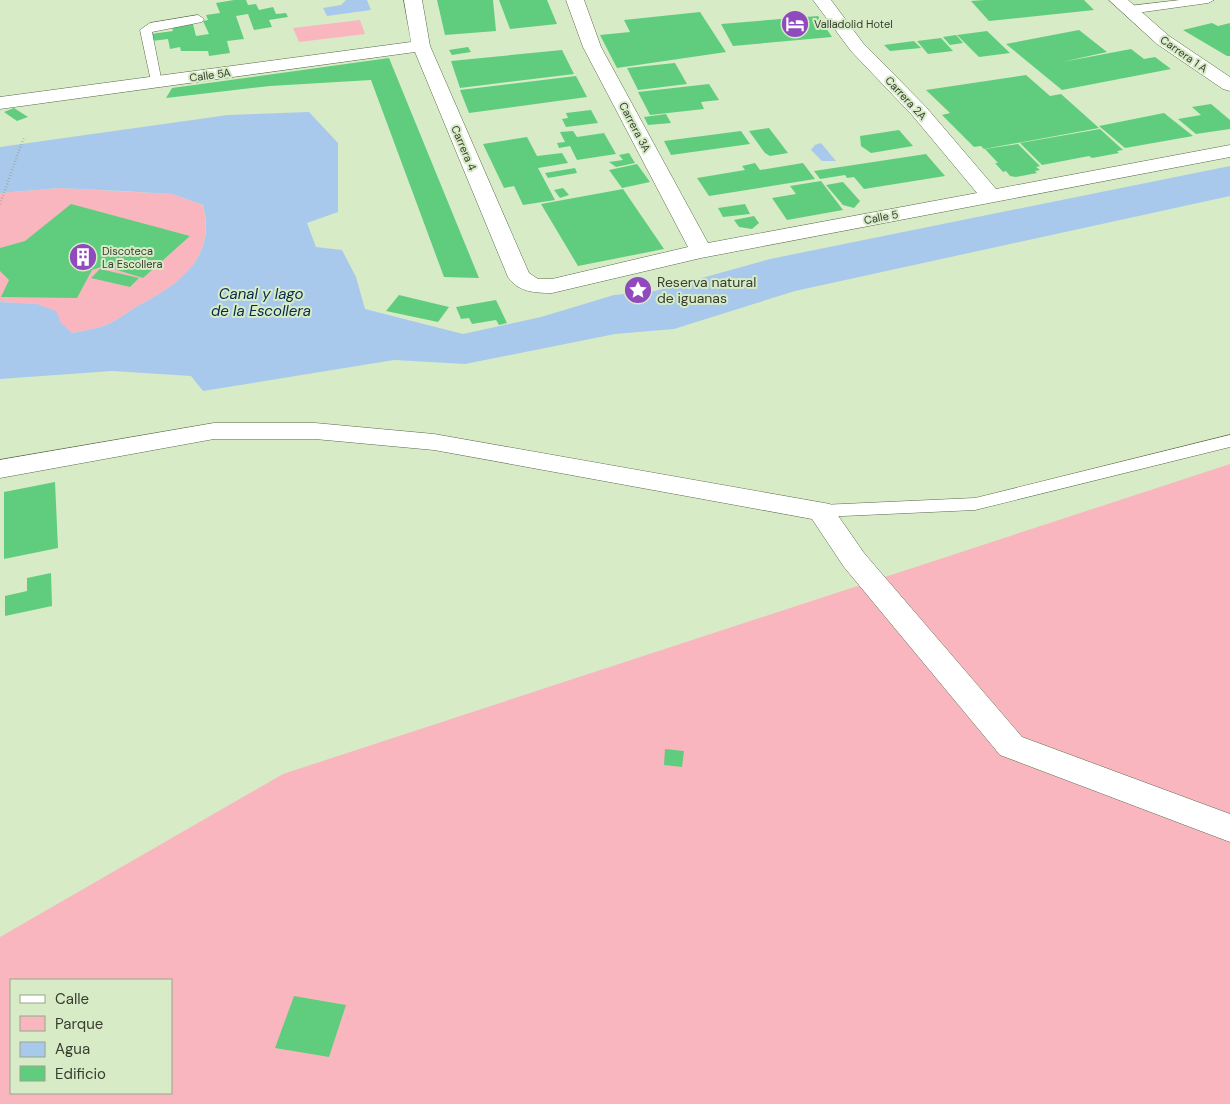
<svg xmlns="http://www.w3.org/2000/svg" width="1230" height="1104" font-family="'DM Sans',sans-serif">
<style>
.green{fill:#fab6bf;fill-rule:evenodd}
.water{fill:#a9c9ec}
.building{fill:#60cd7e}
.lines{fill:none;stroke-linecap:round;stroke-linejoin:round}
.lane-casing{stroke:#5a6b4b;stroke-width:1}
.street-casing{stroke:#5a6b4b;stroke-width:1}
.path{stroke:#8c997f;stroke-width:2.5;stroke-dasharray:0.5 2.5;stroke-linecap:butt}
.lane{fill:#fff;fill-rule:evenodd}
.street{fill:#fff;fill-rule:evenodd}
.labels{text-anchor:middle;stroke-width:4;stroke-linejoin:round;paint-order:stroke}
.far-poi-label{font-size:11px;fill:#373e30;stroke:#d7ebc6;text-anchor:start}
.far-street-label{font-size:11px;fill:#373e30;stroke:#d7ebc6}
.poi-label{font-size:14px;fill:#373e30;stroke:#d7ebc6;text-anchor:start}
.water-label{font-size:15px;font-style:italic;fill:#062a4b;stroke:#d7ebc6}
</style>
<rect width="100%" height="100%" fill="#d7ebc6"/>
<g class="green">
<polygon points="360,20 365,34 299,42 293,28"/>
<path d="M60,188L172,194L203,205C216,260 179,285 136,307C126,313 116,321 106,325C95,329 83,331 72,333L37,304L0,302V193Z"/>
<path d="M1230,464V1104H0V937L283,774ZM11,980H171V1093H11Z"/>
</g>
<g class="water">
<polygon points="346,0 367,0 371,10 327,16 323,8 341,5"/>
<path d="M309,112L338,143V212L307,223L316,247L342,250L356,277L365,309L463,334L541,317L614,295L655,291L770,259L1230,166V196L795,291L674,329L615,334L465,364L394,360L203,391L191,376L112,371L0,379V302L37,304L56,311L61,323L72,333C83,331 95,329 106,325C116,321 126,313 136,307C178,285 217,259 203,205L172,194L120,191L60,188L0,193V147L228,115Z"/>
<polygon points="821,143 836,161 822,161 811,150 815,145"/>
</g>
<g class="building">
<polygon points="234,0 246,0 248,5 256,4 259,10 273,7 276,14 286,13 288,17 269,20 272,27 254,30 248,14 236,16 244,39 227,41 230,53 209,56 208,51 181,51 180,47 170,49 168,39 152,41 151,34 173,31 172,27 193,24 196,36 209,34 203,21 208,20 206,15 220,13 216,3"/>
<polygon points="437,0 493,0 496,31 445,35"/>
<polygon points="499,0 547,0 557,24 510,29"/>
<polygon points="985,0 1084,0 1094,10 989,21 971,1"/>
<polygon points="700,12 726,52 617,68 600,35 630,32 624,20"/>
<polygon points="818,16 832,37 733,46 721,24"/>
<polygon points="1212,23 1218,26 1230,23 1230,56 1227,56 1183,30"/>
<polygon points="1079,30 1107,52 1062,62 1131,49 1144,59 1155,57 1171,69 1062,90 1006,44"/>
<polygon points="987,31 1010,53 979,57 957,35"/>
<polygon points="956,35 963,43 950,45 943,37"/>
<polygon points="941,38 953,51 928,54 917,41"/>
<polygon points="914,41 921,48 890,51 884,45"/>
<polygon points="468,47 471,52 452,55 449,50"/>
<polygon points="562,50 574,74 460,88 451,61"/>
<polygon points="389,58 479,278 444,277 371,80 270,86 166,98 172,88"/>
<polygon points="675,63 687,84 638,90 627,68"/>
<polygon points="1026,75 1050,96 1061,94 1099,128 984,149 981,146 974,147 942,115 950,113 926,90"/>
<polygon points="576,76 587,97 469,113 460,90"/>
<polygon points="709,84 719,100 701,102 704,109 650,115 638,92"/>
<polygon points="1211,104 1230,120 1230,129 1196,134 1178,119 1201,115 1192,107"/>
<polygon points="14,108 28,117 17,121 4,112"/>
<polygon points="591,110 598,123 566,127 562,119 568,118 566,113"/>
<polygon points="1164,113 1193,136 1125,148 1099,126"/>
<polygon points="666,114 671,123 648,125 644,117"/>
<polygon points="769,128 788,153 770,156 765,153 749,131"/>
<polygon points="1100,129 1123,150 1117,151 1119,153 1092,158 1089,156 1042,165 1020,143"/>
<polygon points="899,130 913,146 871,153 861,146 860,136"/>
<polygon points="573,131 577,137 604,133 616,154 577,160 570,146 559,148 557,143 565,142 560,132"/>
<polygon points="741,131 750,144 671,155 664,141"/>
<polygon points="527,137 537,156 562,153 568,163 538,168 555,200 523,205 514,186 504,188 483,144"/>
<polygon points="1018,144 1040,166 1036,167 1040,170 1035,171 1037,173 1016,177 1010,176 1006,171 1003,172 995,163 998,163 985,149"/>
<polygon points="629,153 635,163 616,167 609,162 623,160 619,155"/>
<polygon points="926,154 945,176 864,189 854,177 847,178 845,175 820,179 814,171"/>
<polygon points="755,163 760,170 803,163 815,179 709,196 697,178 745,170 742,166"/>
<polygon points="637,164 650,182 622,188 609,170"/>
<polygon points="575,168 577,173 548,178 545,173"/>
<polygon points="821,181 843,210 787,220 772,198 796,194 790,186"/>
<polygon points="843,182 860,201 854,208 843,205 826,185"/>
<polygon points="563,188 569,195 560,198 554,190"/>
<polygon points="623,189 664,249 578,266 541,204"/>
<polygon points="71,204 190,236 143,278 104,266 92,270 77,298 1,297 9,280 0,271 0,248 25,241"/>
<polygon points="745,204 750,214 723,217 718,208"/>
<polygon points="754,216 759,223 752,229 739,227 734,220"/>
<polygon points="100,269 139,278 130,287 91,278"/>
<polygon points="399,295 449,307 438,322 386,311"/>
<polygon points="496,300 507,323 499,325 496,320 472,324 469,318 461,319 456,307"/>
<polygon points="55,482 58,548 4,559 4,492"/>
<polygon points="51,573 52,606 5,616 5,596 27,591 27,578"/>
<polygon points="665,749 684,751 682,767 664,765"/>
<polygon points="294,996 346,1005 329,1057 275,1048"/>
</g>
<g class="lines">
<defs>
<g id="lane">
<polygon points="1180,0 1214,0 1208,3 1129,14 1123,10 1129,6"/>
<polygon points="198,15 204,19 202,22 152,32 162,83 156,87 152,86 140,30 150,23"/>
<polygon points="1230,435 1230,447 975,510 821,517 815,516 812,511 815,506 821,505 975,498"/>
</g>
<g id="street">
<path d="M404,0H422L430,46L529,273L538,279H552L688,247L583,47L566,0H584L601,47L708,243L977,193L912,115L851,51L813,0H831L863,43L926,107L996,189L1230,145V157L701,258L552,293C535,293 518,292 508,277L415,52L0,109V97L411,42Z"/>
<polygon points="1109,0 1128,0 1169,36 1230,77 1230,91 1223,89 1157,44"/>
<polygon points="214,423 315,423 434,434 830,504 864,553 1022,737 1230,814 1230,842 1000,755 844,567 812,519 434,450 315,439 214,439 0,478 0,460"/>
</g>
</defs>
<use href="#lane" class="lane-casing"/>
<use href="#street" class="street-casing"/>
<polyline class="path" points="0,204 24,137"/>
<use href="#lane" class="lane"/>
<use href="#street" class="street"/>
</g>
<defs>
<symbol id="hotel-disc" viewBox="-11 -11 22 22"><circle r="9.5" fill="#914abd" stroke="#d7ebc6"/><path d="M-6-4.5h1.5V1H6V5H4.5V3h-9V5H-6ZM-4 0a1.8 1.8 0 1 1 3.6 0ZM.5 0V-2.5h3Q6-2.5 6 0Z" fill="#fff"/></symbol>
<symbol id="building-disc" viewBox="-11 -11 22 22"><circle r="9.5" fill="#914abd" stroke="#d7ebc6"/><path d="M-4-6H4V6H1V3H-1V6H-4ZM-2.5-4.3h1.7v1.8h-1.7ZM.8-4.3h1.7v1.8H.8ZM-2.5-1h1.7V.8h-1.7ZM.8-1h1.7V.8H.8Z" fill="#fff"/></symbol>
<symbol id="sight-disc" viewBox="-11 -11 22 22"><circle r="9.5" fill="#914abd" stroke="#d7ebc6"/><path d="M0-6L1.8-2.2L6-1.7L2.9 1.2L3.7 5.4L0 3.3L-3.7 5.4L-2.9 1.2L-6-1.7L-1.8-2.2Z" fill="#fff"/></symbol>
</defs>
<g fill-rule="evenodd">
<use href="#hotel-disc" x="779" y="8" width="32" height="32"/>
<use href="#building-disc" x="67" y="241" width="32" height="32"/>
<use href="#sight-disc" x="622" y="274" width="32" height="32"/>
</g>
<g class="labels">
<g class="far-poi-label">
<text x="814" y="28">Valladolid Hotel</text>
<text x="102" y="255">Discoteca<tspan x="102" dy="13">La Escollera</tspan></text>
</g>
<g class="far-street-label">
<text transform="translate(1184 54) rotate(35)" y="4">Carrera 1 A</text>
<text transform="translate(210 75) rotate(-8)" y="4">Calle 5A</text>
<text transform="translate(906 98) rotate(47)" y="4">Carrera 2A</text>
<text transform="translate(635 127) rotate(62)" y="4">Carrera 3A</text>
<text transform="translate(464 148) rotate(67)" y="4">Carrera 4</text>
<text transform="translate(881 217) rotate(-11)" y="4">Calle 5</text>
</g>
<g class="poi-label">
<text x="657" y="287">Reserva natural<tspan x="657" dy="16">de iguanas</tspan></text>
</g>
<g class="water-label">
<text x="261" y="299">Canal y lago<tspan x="261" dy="17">de la Escollera</tspan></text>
</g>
</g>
<rect x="10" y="979" width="162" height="115" fill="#d7ebc6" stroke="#97a68a"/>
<rect x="20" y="995" width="25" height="8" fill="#ffffff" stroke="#97a68a"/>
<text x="55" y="1004" font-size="15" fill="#373e30">Calle</text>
<rect x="20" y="1016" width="25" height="15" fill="#fab6bf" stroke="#97a68a"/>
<text x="55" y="1029" font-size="15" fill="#373e30">Parque</text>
<rect x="20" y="1042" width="25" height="15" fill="#a9c9ec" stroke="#97a68a"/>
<text x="55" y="1054" font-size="15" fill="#373e30">Agua</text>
<rect x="20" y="1066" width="25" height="15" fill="#60cd7e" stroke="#97a68a"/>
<text x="55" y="1079" font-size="15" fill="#373e30">Edificio</text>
</svg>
